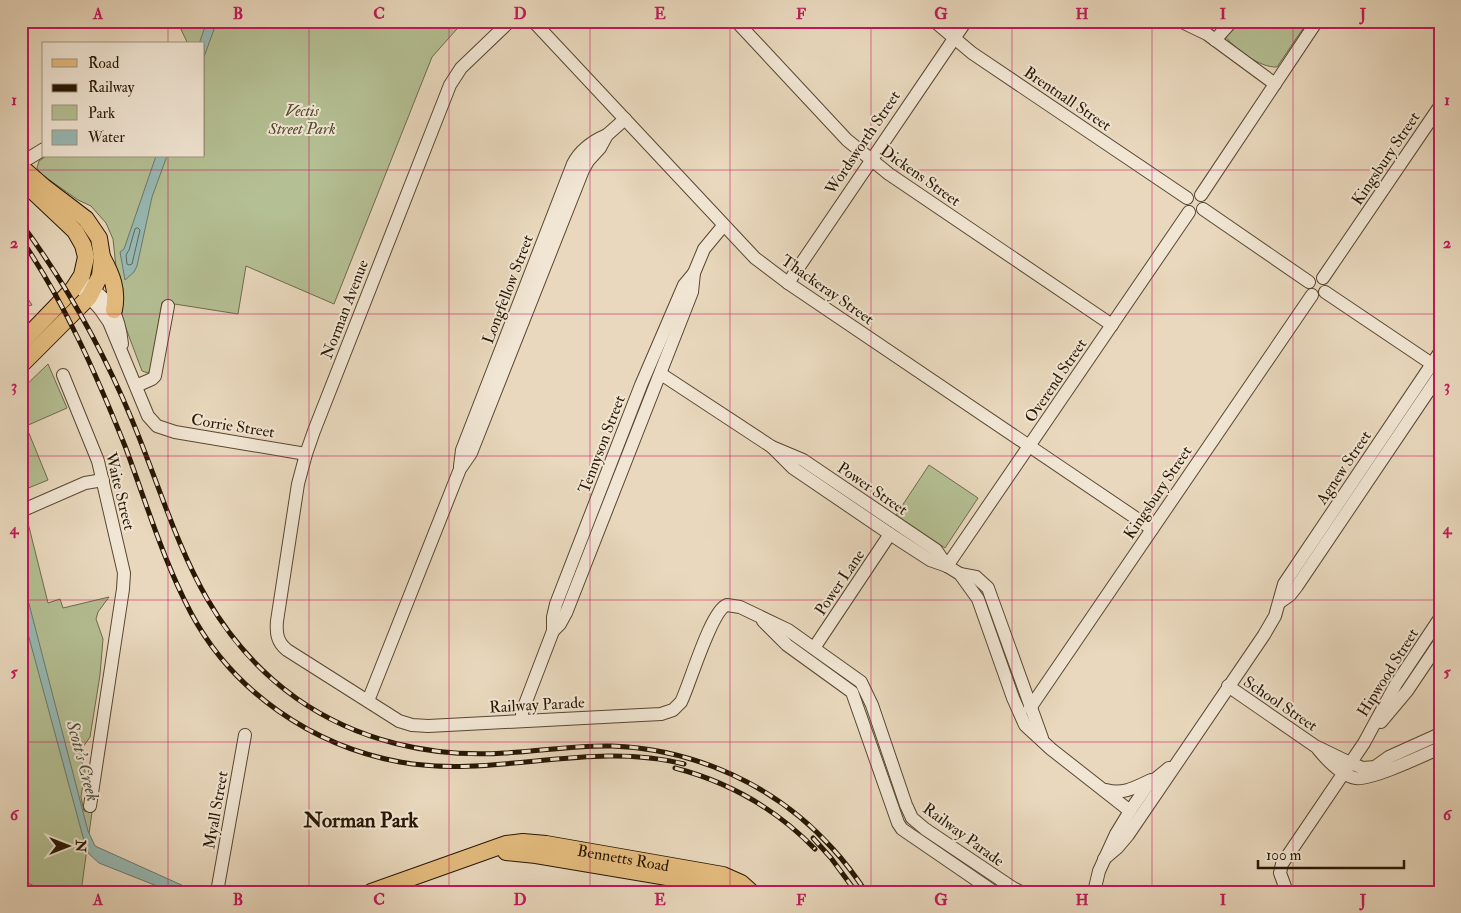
<svg xmlns="http://www.w3.org/2000/svg" width="1461" height="913" font-family="'IM FELL Double Pica',serif">
<style>
.green{fill:#b4bf93;stroke:#6e6b4b}
.water{fill:#97b9b3;stroke:#6b786d}
.lines{fill:none;stroke-linecap:round;stroke-linejoin:round}
.shore{stroke:#60685b;stroke-width:1}
.minor-casing{stroke:#584732;stroke-width:14}
.major-casing{stroke:#281703;stroke-width:18}
.minor{stroke:#f1e6d4;stroke-width:12}
.major{stroke:#e4bc7e;stroke-width:16}
.rail-casing{stroke:#281703;stroke-width:5}
.rail{stroke:#f1e6d4;stroke-width:3;stroke-dasharray:9;stroke-linecap:butt}
.grid{fill:none;stroke:#c2185b;stroke-width:1;stroke-opacity:0.55}
.labels{text-anchor:middle;stroke-width:4;stroke-linejoin:round;paint-order:stroke}
.street-label{font-size:16px;fill:#281703;stroke:#f1e6d4}
.park-label{font-size:16px;font-style:italic;fill:#52492e;stroke:#f1e6d4}
.water-label{font-size:18px;font-style:italic;fill:#4f5041;stroke:#f1e6d4}
.district-label{font-size:21px;font-weight:bold;fill:#281703;stroke:#f1e6d4}
.neatline{fill:none;stroke:#c2185b;stroke-width:2}
.grid-label{font-size:16px;text-anchor:middle;font-weight:bold;fill:#c2185b}
</style>
<rect width="100%" height="100%" fill="#e9d8bd"/>
<filter id="stains"><feTurbulence type="fractalNoise" baseFrequency=".004" numOctaves="4"/><feColorMatrix values="0 0 0 0 .2 0 0 0 0 .09 0 0 0 0 .02 0 0 0 .5 -.17"/></filter>
<radialGradient id="worn" r=".72"><stop offset=".6" stop-color="#630" stop-opacity="0"/><stop offset="1" stop-color="#630" stop-opacity=".3"/></radialGradient>
<g class="green">
<polygon points="177,21 464,21 432,57 334,304 246,266 238,314 162,302 152,366 148,373 142,371 124,323 120,305 113,239 106,223 91,206 78,200 41,174 37,168 39,161 46,156 204,156 204,44 188,44"/>
<path d="M1238,21H1308L1277,67C1260,68 1235,49 1225,36L1230,27Z"/>
<polygon points="21,288 32,305 25,307 21,312"/>
<polygon points="48,364 67,408 26,426 48,480 21,491 21,390"/>
<polygon points="929,465 978,498 945,548 896,515"/>
<polygon points="28,523 48,603 60,599 63,608 109,597 98,612 96,619 103,639 100,675 90,737 83,747 81,759 85,771 81,797 84,811 92,812 81,892 48,892 21,880 21,526"/>
</g>
<g class="water">
<polygon points="207,21 217,21 204,57 204,44 199,44"/>
<polygon points="156,156 167,156 152,197 137,266 134,272 125,280 120,252 124,249"/>
<polygon points="21,573 88,831 95,846 197,892 172,892 99,863 89,854 83,837 21,608"/>
</g>
<g class="lines">
<polygon class="shore" points="138,228 140,230 132,264 129,265 127,264 126,255 129,250 135,229"/>
<defs>
<g id="minor">
<path d="M510,21L461,68L450,85L314,431L306,454L298,484L277,621C276,633 277,642 287,650L399,721L412,725L428,726L661,714L673,710L681,702C690,684 711,610 727,605L740,607L788,630L861,682L872,705L906,805L912,818L925,829L1013,888L1021,892"/>
<polyline points="533,21 755,258 788,283 1152,529"/>
<polyline points="736,21 847,140 889,174 1112,325"/>
<polyline points="934,21 972,53 1187,198"/>
<polyline points="1180,21 1207,34 1275,84"/>
<polyline points="1215,40 1232,21"/>
<polyline points="21,163 44,149"/>
<polyline points="1201,195 1317,21"/>
<polyline points="1203,209 1309,282"/>
<polyline points="1323,278 1440,106"/>
<polyline points="788,283 966,21"/>
<polyline points="77,284 100,309 109,322 148,416 157,426 175,432 306,454"/>
<path d="M87,285C111,302 119,314 122,344"/>
<polyline points="1325,292 1432,364"/>
<polyline points="661,374 772,447 803,460 936,550 947,566"/>
<polyline points="63,375 98,461 124,573 123,589 90,806"/>
<polyline points="136,386 152,379 155,376 168,306"/>
<polyline points="772,447 793,468 890,534 930,560 947,566 960,574 978,599 1013,698 1025,725 1051,749 1130,811"/>
<path d="M460,466L462,450L573,164C580,150 593,141 607,135"/>
<polyline points="21,511 85,483 103,480"/>
<polyline points="947,566 1189,212"/>
<polyline points="960,574 976,577 988,588 1042,738"/>
<polyline points="1280,602 1290,595 1297,586 1440,374"/>
<polyline points="763,621 787,645 852,692 898,823 902,829 994,892"/>
<polyline points="553,631 560,624 566,613 692,292 694,273"/>
<polyline points="814,648 890,534"/>
<polyline points="1228,686 1315,746 1350,763 1363,768 1375,767 1389,757 1440,734"/>
<polyline points="368,701 460,469 471,453 583,170 588,161 600,148 607,135 625,119"/>
<polyline points="1030,708 1312,295"/>
<polyline points="522,721 522,712 553,631 553,617 556,604 641,385 684,285 694,273 704,249 723,226"/>
<polyline points="1381,722 1407,691 1440,642"/>
<path d="M1318,749C1327,760 1341,775 1355,778C1370,781 1424,755 1440,748"/>
<path d="M1106,790C1123,795 1136,787 1151,780"/>
<polyline points="1104,859 1117,848 1128,835 1264,635 1275,616 1284,584 1440,352"/>
<polyline points="217,892 245,735"/>
<polyline points="1094,892 1099,871 1116,834 1130,811 1147,786 1169,768"/>
<polyline points="1287,892 1280,873 1282,864 1364,743 1396,684 1440,618"/>
</g>
<g id="major">
<polyline points="21,167 44,187 86,219 99,238 102,257 100,276 89,297 21,365"/>
<polyline points="21,180 75,231 83,245 86,257 82,275 73,289 21,343"/>
<path d="M102,257C112,275 118,290 114,310"/>
<polyline points="506,852 536,855 703,883 725,892"/>
<path id="s1" d="M371,892L506,844L523,842L546,844L723,875L741,883L751,892"/>
</g>
</defs>
<use href="#minor" class="minor-casing"/>
<use href="#major" class="major-casing"/>
<use href="#minor" class="minor"/>
<use href="#major" class="major"/>
<defs>
<g id="rail">
<path d="M21,223C66,284 103,350 132,420C177,528 195,625 296,698C357,741 431,758 505,753C541,751 576,745 612,746C696,749 777,786 833,849C845,862 856,877 866,892"/>
<path d="M21,239C65,303 96,374 125,446C146,502 163,560 191,613C233,692 313,746 400,762C495,779 589,740 684,764"/>
<path d="M675,768C729,782 776,809 815,849"/>
<polyline points="813,838 831,858 856,892"/>
</g>
</defs>
<use href="#rail" class="rail-casing"/>
<use href="#rail" class="rail"/>
</g>
<path class="grid" d="M168,21V44M309,21V892M449,21V892M590,21V892M730,21V892M871,21V892M1012,21V892M1152,21V892M1293,21V892M168,156V892M21,170H1440M21,314H1440M21,456H1440M21,600H1440M21,742H1440"/>
<g class="labels">
<g class="street-label">
<text transform="translate(1068 98) rotate(34)" y="6">Brentnall Street</text>
<text transform="translate(862 142) rotate(-56)" y="6">Wordsworth Street</text>
<text transform="translate(1385 158) rotate(-56)" y="6">Kingsbury Street</text>
<text transform="translate(921 175) rotate(35)" y="6">Dickens Street</text>
<text transform="translate(507 289) rotate(-69)" y="6">Longfellow Street</text>
<text transform="translate(828 289) rotate(35)" y="6">Thackeray Street</text>
<text transform="translate(344 309) rotate(-69)" y="6">Norman Avenue</text>
<text transform="translate(1055 380) rotate(-56)" y="6">Overend Street</text>
<text transform="translate(233 425) rotate(9)" y="6">Corrie Street</text>
<text transform="translate(601 444) rotate(-69)" y="6">Tennyson Street</text>
<text transform="translate(1343 467) rotate(-56)" y="6">Agnew Street</text>
<text transform="translate(873 488) rotate(34)" y="6">Power Street</text>
<text transform="translate(121 491) rotate(76)" y="6">Waite Street</text>
<text transform="translate(1157 492) rotate(-56)" y="6">Kingsbury Street</text>
<text transform="translate(839 582) rotate(-56)" y="6">Power Lane</text>
<text transform="translate(1387 672) rotate(-58)" y="6">Hipwood Street</text>
<text transform="translate(1281 703) rotate(34)" y="6">School Street</text>
<text transform="translate(537 704) rotate(-3)" y="6">Railway Parade</text>
<text transform="translate(215 810) rotate(-80)" y="6">Myall Street</text>
<text transform="translate(964 834) rotate(36)" y="6">Railway Parade</text>
<text dy="6" stroke="none"><textPath href="#s1" startOffset="262">Bennetts Road</textPath></text>
</g>
<g class="park-label">
<text x="302" y="116">Vectis<tspan x="302" dy="18">Street Park</tspan></text>
</g>
<g class="water-label">
<text transform="translate(83 761) rotate(75)" y="6">Scott's Creek</text>
</g>
<g class="district-label">
<text x="361" y="827">Norman Park</text>
</g>
</g>
<rect width="1461" height="913" fill="none" stroke="#e9d8bd" stroke-width="55"/>
<rect x="42" y="42" width="162" height="115" fill="#f1e6d4" stroke="#a19380"/>
<rect x="52" y="59" width="25" height="8" fill="#e4bc7e" stroke="#a19380"/>
<text x="88" y="68" font-size="15" fill="#281703">Road</text>
<rect x="52" y="84" width="25" height="8" fill="#281703" stroke="#a19380"/>
<text x="88" y="92" font-size="15" fill="#281703">Railway</text>
<rect x="52" y="105" width="25" height="15" fill="#b4bf93" stroke="#a19380"/>
<text x="88" y="118" font-size="15" fill="#281703">Park</text>
<rect x="52" y="130" width="25" height="15" fill="#97b9b3" stroke="#a19380"/>
<text x="88" y="142" font-size="15" fill="#281703">Water</text>
<g transform="translate(68 846) rotate(90)" stroke="#f1e6d4" stroke-width="4" paint-order="stroke">
<path d="M0-4L9 19L0 12L-9 19Z" fill="#281703"/>
<text y="-8" font-size="14" font-weight="bold" text-anchor="middle" fill="#281703">N</text>
</g>
<path d="M1258 860v8h146v-8" fill="none" stroke="#281703" stroke-width="2.5"/>
<text x="1266" y="860" font-size="15" fill="#281703" stroke="#f1e6d4" stroke-width="4" paint-order="stroke">100 m</text>
<rect x="28" y="28" width="1406" height="858" class="neatline"/>
<g class="grid-label">
<text x="98" y="19">A</text>
<text x="238" y="19">B</text>
<text x="379" y="19">C</text>
<text x="520" y="19">D</text>
<text x="660" y="19">E</text>
<text x="801" y="19">F</text>
<text x="941" y="19">G</text>
<text x="1082" y="19">H</text>
<text x="1223" y="19">I</text>
<text x="1363" y="19">J</text>
<text x="14" y="105">1</text>
<text x="1447" y="105">1</text>
<text x="14" y="248">2</text>
<text x="1447" y="248">2</text>
<text x="14" y="391">3</text>
<text x="1447" y="391">3</text>
<text x="14" y="534">4</text>
<text x="1447" y="534">4</text>
<text x="14" y="677">5</text>
<text x="1447" y="677">5</text>
<text x="14" y="820">6</text>
<text x="1447" y="820">6</text>
<text x="98" y="905">A</text>
<text x="238" y="905">B</text>
<text x="379" y="905">C</text>
<text x="520" y="905">D</text>
<text x="660" y="905">E</text>
<text x="801" y="905">F</text>
<text x="941" y="905">G</text>
<text x="1082" y="905">H</text>
<text x="1223" y="905">I</text>
<text x="1363" y="905">J</text>
</g>
<rect width="100%" height="100%" filter="url(#stains)"/>
<rect width="100%" height="100%" fill="url(#worn)"/>
</svg>
